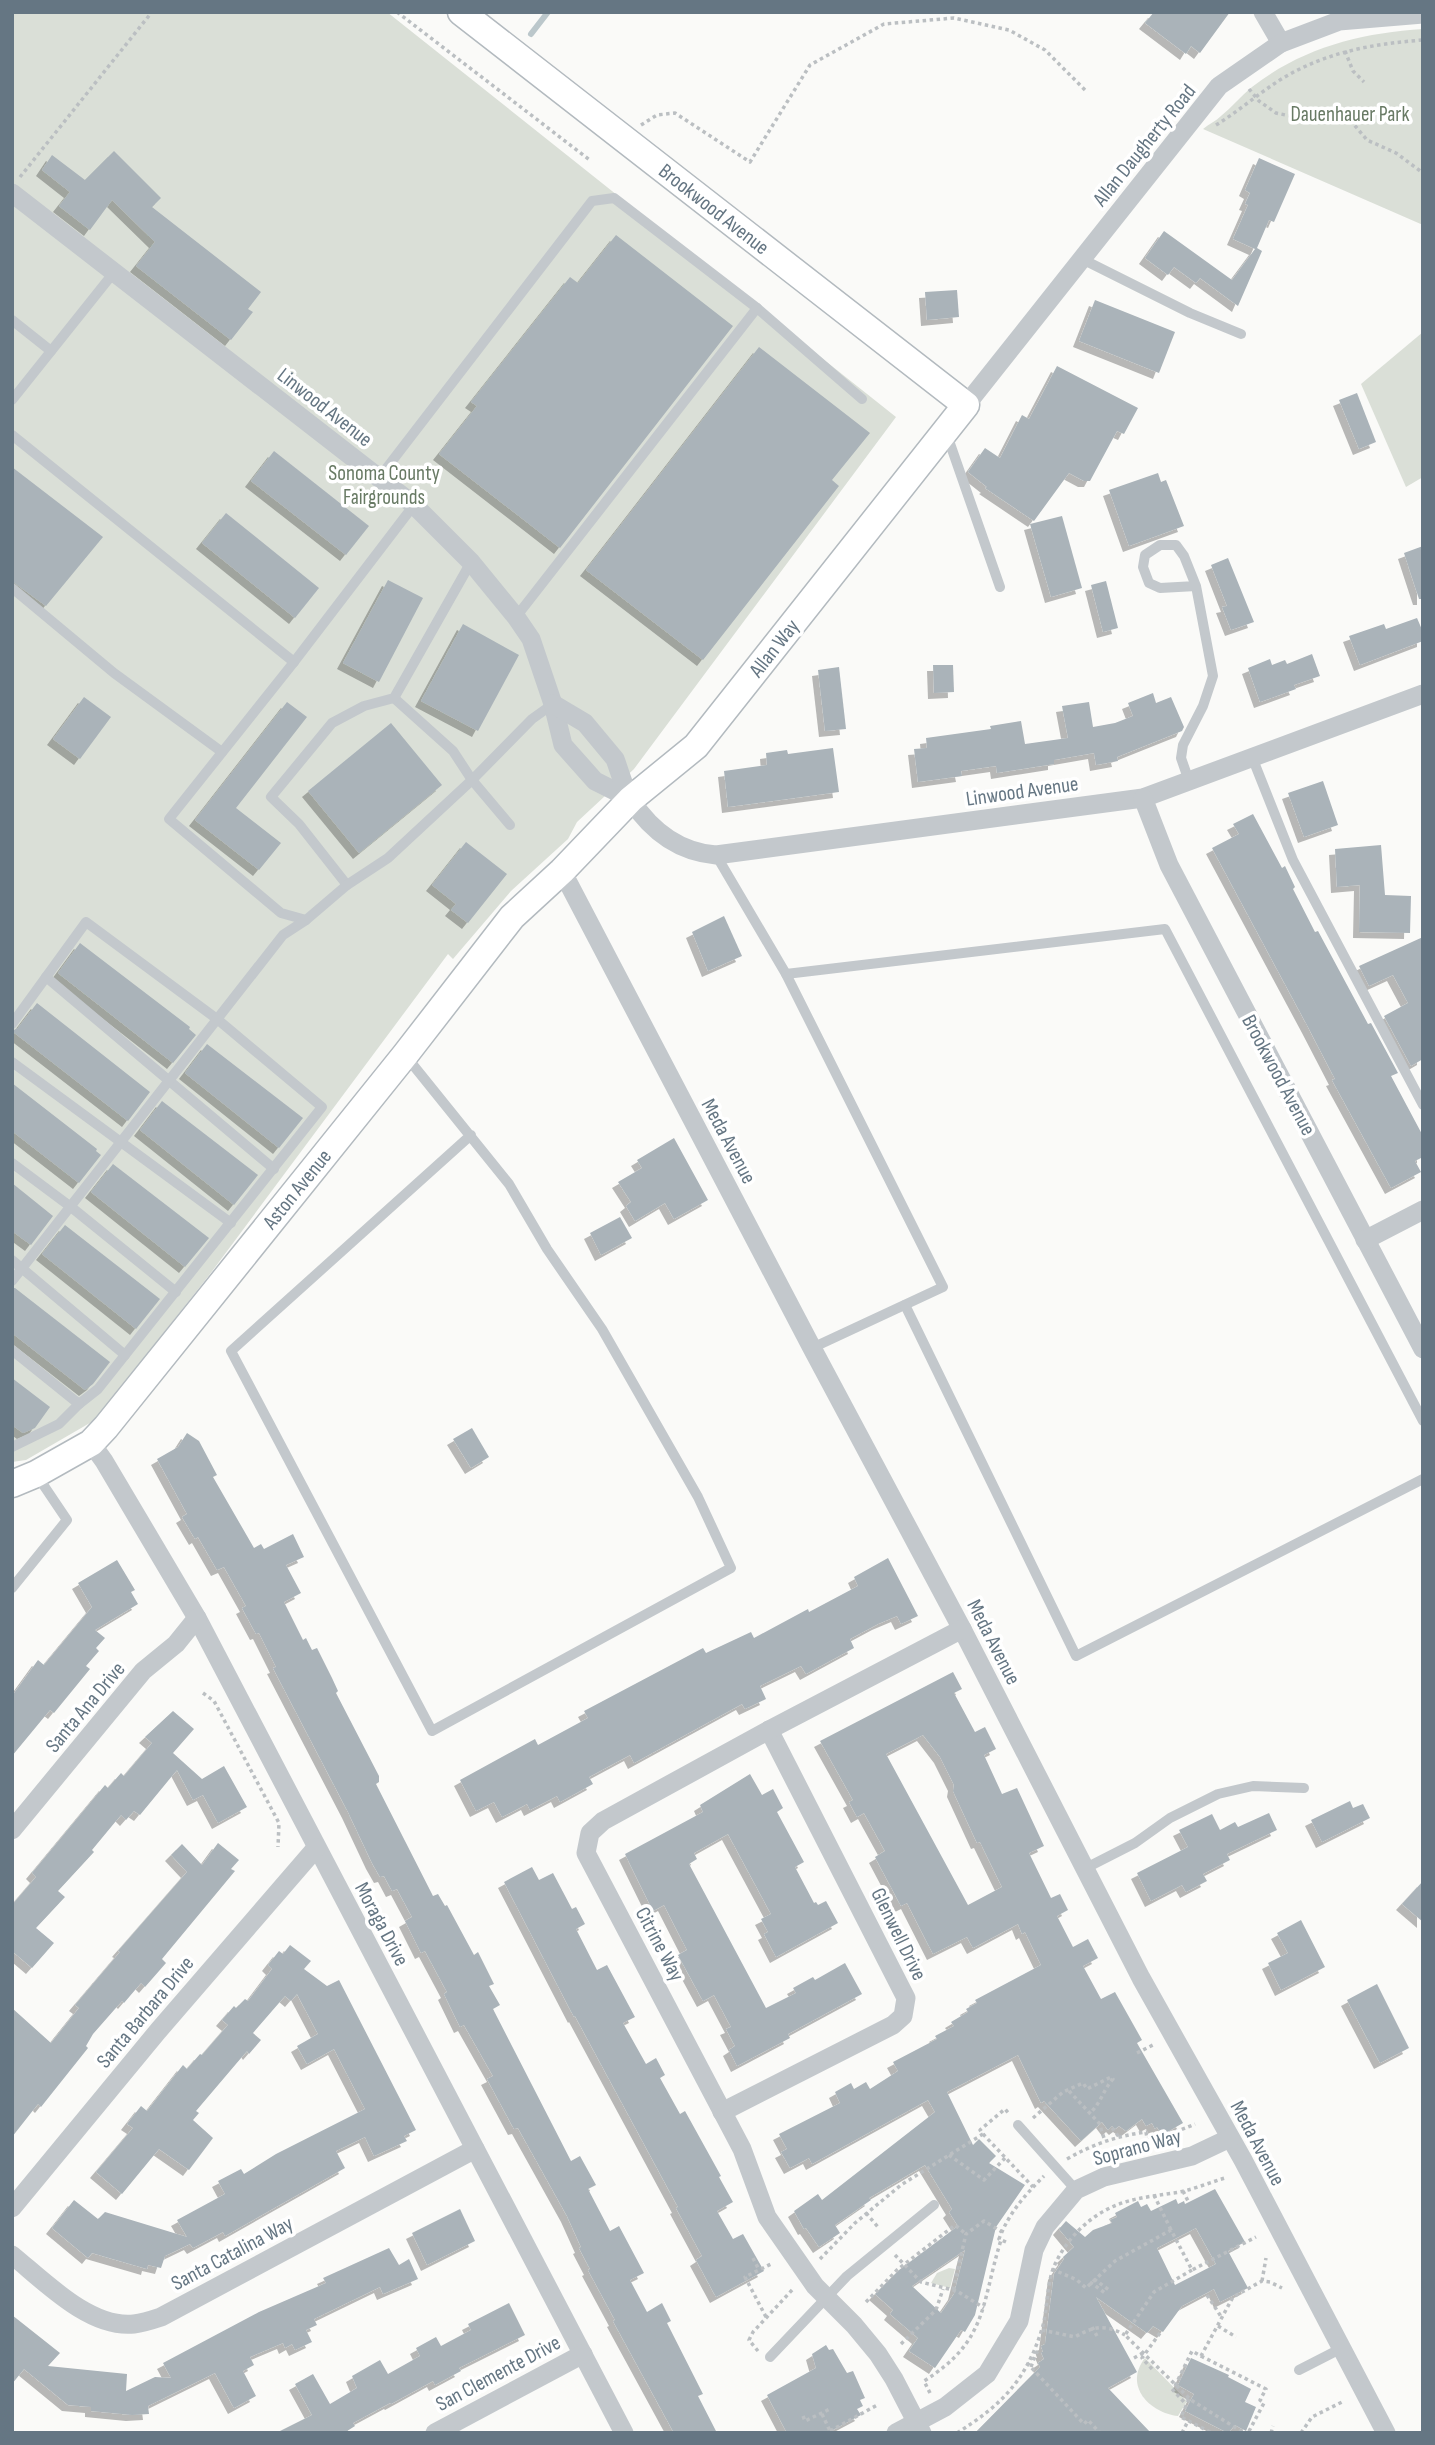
<svg xmlns="http://www.w3.org/2000/svg" width="1435" height="2445" font-family="'Sofia Sans Condensed',sans-serif">
<style>
.green{fill:#dadfd7}
.lines{fill:none;stroke-linecap:round;stroke-linejoin:round}
.stream{stroke:#bbc7cb;stroke-width:6}
.building{fill:#aab3b9;fill-rule:evenodd;filter:url(#shadow)}
.secondary-casing{stroke:#b3babf;stroke-width:29}
.path{stroke:#bbbfc2;stroke-width:3.5;stroke-dasharray:3.5 3.5;stroke-linecap:butt}
.lane{stroke:#c3c8cc;stroke-width:10}
.street{stroke:#c3c8cc;stroke-width:19}
.secondary{stroke:#fff;stroke-width:26}
.labels{text-anchor:middle;stroke-width:7;stroke-linejoin:round;paint-order:stroke}
.park-label{font-size:21px;fill:#687a64;stroke:#fff}
.street-label{font-size:21px;fill:#657683;stroke:#fff}
</style>
<defs>
<filter id="shadow"><feDropShadow dx="-6" dy="6" stdDeviation="0" flood-color="#0004"/></filter>
</defs>
<rect width="100%" height="100%" fill="#fafaf8"/>
<g class="green">
<polygon points="12,12 387,12 896,417 634,769 577,822 568,839 511,891 453,959 448,954 210,1274 95,1420 26,1460 12,1462"/>
<path d="M1423,29V225L1203,129C1209,124 1216,121 1221,116C1232,107 1241,96 1252,87C1302,48 1360,33 1423,29Z"/>
<polygon points="1423,332 1423,477 1406,487 1361,384"/>
<polygon points="949,2268 955,2269 950,2288 931,2283 937,2273"/>
<path d="M1145,2358L1187,2401L1178,2416C1150,2413 1123,2386 1145,2358Z"/>
</g>
<g class="lines">
<polyline class="stream" points="531,34 548,12"/>
</g>
<g class="building">
<polygon points="1154,12 1230,12 1200,53 1191,46 1186,54 1145,23"/>
<polygon points="114,151 161,198 152,207 261,292 248,309 253,312 231,340 136,266 155,242 112,200 90,230 59,206 70,192 42,170 52,155 85,180"/>
<polygon points="1259,158 1295,174 1274,222 1269,220 1257,248 1262,251 1238,306 1200,278 1196,283 1174,267 1168,275 1145,258 1164,231 1232,280 1255,249 1233,239 1248,205 1245,204 1250,193 1245,190"/>
<polygon points="616,235 733,326 560,548 439,454 477,406 471,402 570,277 578,283"/>
<polygon points="957,290 959,317 927,320 925,292"/>
<polygon points="1095,300 1175,332 1159,373 1079,341"/>
<polygon points="759,347 870,433 832,480 839,486 703,660 586,570"/>
<polygon points="1057,366 1138,408 1124,434 1117,431 1090,481 1084,481 1069,473 1034,521 985,488 987,487 968,472 985,448 1000,458 1022,415 1029,419"/>
<polygon points="1357,393 1376,442 1359,449 1339,400"/>
<polygon points="274,451 369,526 346,555 251,481"/>
<polygon points="12,467 103,537 46,606 12,581"/>
<polygon points="1158,473 1161,482 1166,480 1184,526 1129,546 1109,490"/>
<polygon points="226,513 319,588 295,618 202,543"/>
<polygon points="1062,516 1082,588 1051,597 1030,524"/>
<polygon points="1423,546 1423,599 1419,599 1404,553"/>
<polygon points="1228,558 1254,622 1231,630 1222,607 1227,606 1211,565"/>
<polygon points="388,580 423,598 379,682 343,663"/>
<polygon points="1106,581 1118,628 1103,632 1091,585"/>
<polygon points="1417,618 1423,632 1423,641 1360,665 1349,636 1384,624 1386,629"/>
<polygon points="463,624 519,655 478,731 421,701"/>
<polygon points="1312,654 1320,676 1294,685 1296,689 1260,702 1248,668 1270,659 1272,665 1285,660 1287,664"/>
<polygon points="933,665 953,665 954,692 934,693"/>
<polygon points="839,667 846,729 825,731 818,670"/>
<polygon points="1153,693 1156,703 1171,697 1184,727 1182,731 1117,757 1118,761 1096,765 1094,753 1054,760 1054,764 997,773 996,766 961,771 962,776 918,782 914,749 927,748 926,738 991,729 990,726 1021,721 1025,744 1068,738 1062,706 1089,702 1093,727 1115,723 1133,716 1128,703"/>
<polygon points="84,697 111,717 80,759 53,739"/>
<polygon points="287,702 307,717 236,808 281,843 259,870 195,820"/>
<polygon points="391,723 442,785 359,853 308,791"/>
<polygon points="833,748 839,792 728,807 724,771 767,765 766,753 787,750 788,754"/>
<polygon points="1323,781 1338,825 1304,837 1288,793"/>
<polygon points="1253,814 1282,868 1285,866 1295,887 1293,889 1315,932 1318,931 1368,1024 1371,1023 1398,1073 1391,1076 1423,1136 1423,1157 1415,1161 1421,1172 1391,1188 1332,1080 1335,1079 1308,1027 1212,848 1239,834 1233,824"/>
<polygon points="466,842 507,874 468,923 451,910 456,904 432,885"/>
<polygon points="1381,845 1385,895 1411,896 1410,933 1359,932 1360,885 1337,887 1335,849"/>
<polygon points="724,916 742,956 708,971 692,932"/>
<polygon points="1423,937 1423,1059 1411,1066 1384,1016 1408,1003 1393,975 1369,986 1359,966"/>
<polygon points="80,943 190,1027 189,1029 196,1035 173,1063 58,973"/>
<polygon points="37,1003 150,1092 128,1121 12,1031 18,1028"/>
<polygon points="207,1044 303,1118 279,1148 185,1073"/>
<polygon points="12,1083 97,1149 96,1151 101,1155 79,1183 12,1131"/>
<polygon points="162,1101 258,1175 234,1205 140,1130"/>
<polygon points="674,1138 708,1200 674,1219 665,1203 635,1221 626,1206 631,1202 618,1182 642,1168 637,1160"/>
<polygon points="113,1164 209,1238 185,1267 91,1192"/>
<polygon points="12,1183 53,1216 31,1245 12,1231"/>
<polygon points="620,1217 632,1238 601,1255 590,1233"/>
<polygon points="65,1225 160,1299 136,1329 42,1254"/>
<polygon points="12,1288 15,1288 110,1362 93,1384 85,1390 12,1333"/>
<polygon points="12,1378 50,1407 35,1428 23,1433 12,1425"/>
<polygon points="472,1428 489,1457 471,1468 453,1439"/>
<polygon points="187,1433 199,1441 217,1475 213,1477 254,1548 261,1544 264,1549 293,1534 304,1557 286,1565 301,1593 284,1602 303,1640 306,1638 312,1650 317,1648 332,1678 338,1691 336,1693 379,1776 379,1782 376,1784 433,1896 438,1894 445,1906 447,1905 474,1955 478,1952 494,1984 489,1986 500,2005 493,2009 571,2161 580,2156 596,2185 588,2189 610,2231 619,2226 644,2273 630,2280 647,2312 662,2303 671,2321 667,2323 703,2394 698,2396 717,2433 674,2433 613,2321 615,2320 588,2270 590,2269 579,2248 581,2247 567,2216 518,2128 514,2129 487,2079 493,2076 464,2025 460,2027 444,1994 447,1992 425,1951 421,1953 405,1921 412,1917 397,1889 392,1891 384,1876 380,1877 372,1863 348,1812 273,1668 276,1667 259,1633 256,1634 242,1608 246,1606 224,1567 217,1570 198,1537 195,1539 182,1517 187,1514 157,1459 178,1447"/>
<polygon points="888,1558 918,1616 901,1624 897,1616 878,1624 850,1639 854,1648 806,1674 801,1666 760,1686 766,1699 745,1709 742,1704 634,1763 630,1755 589,1777 593,1784 560,1802 557,1796 530,1810 527,1804 502,1817 494,1802 476,1811 460,1780 535,1739 538,1745 588,1718 584,1711 703,1648 706,1653 751,1632 754,1638 808,1609 809,1612 858,1586 854,1577"/>
<polygon points="117,1560 135,1590 131,1592 138,1604 95,1630 105,1638 96,1648 99,1651 86,1666 90,1669 54,1713 50,1710 12,1756 12,1696 38,1660 44,1665 92,1607 78,1583"/>
<path d="M953,1672L962,1689L954,1693L975,1732L985,1727L996,1749L984,1755L1002,1794L1017,1788L1044,1846L1029,1853L1051,1898L1060,1894L1068,1910L1057,1916L1073,1947L1088,1939L1098,1958L1083,1966L1101,1999L1115,1992L1142,2040L1137,2043L1183,2123L1162,2135L1157,2127L1155,2129L1152,2123L1146,2126L1142,2119L1126,2131L1119,2126L1115,2129L1112,2126L1108,2130L1102,2122L1081,2141L1044,2101L1041,2103L1018,2055L947,2092L973,2145L979,2139L996,2156L989,2163L1025,2185L996,2227L975,2315L965,2332L961,2330L935,2368L909,2351L918,2338L890,2314L893,2310L875,2294L899,2270L958,2226L949,2212L952,2209L925,2165L869,2198L871,2200L835,2225L840,2233L819,2247L806,2228L804,2229L794,2211L818,2194L822,2200L935,2112L928,2100L812,2164L809,2158L790,2168L781,2152L787,2149L779,2134L840,2103L835,2092L851,2083L854,2089L866,2082L870,2089L898,2071L893,2062L937,2039L935,2036L954,2026L951,2022L968,2012L966,2009L977,2003L975,2000L1041,1965L1025,1932L1022,1934L1018,1924L973,1948L967,1937L933,1954L907,1903L901,1906L875,1857L885,1851L864,1813L857,1817L849,1802L853,1800L820,1741ZM923,1735L940,1757L954,1785L953,1791L977,1843L980,1842L1002,1887L968,1905L886,1754ZM965,2250L954,2294L941,2313L912,2286Z"/>
<polygon points="173,1711 194,1729 173,1753 202,1779 224,1766 247,1807 218,1823 203,1795 193,1800 177,1770 140,1815 134,1811 126,1820 121,1815 92,1850 94,1852 58,1891 65,1897 36,1928 54,1943 32,1968 12,1951 12,1905 36,1877 32,1873 105,1785 108,1788 121,1773 124,1776 152,1743 145,1737"/>
<polygon points="750,1774 762,1795 773,1789 783,1808 777,1812 804,1862 795,1867 814,1903 816,1902 818,1905 826,1901 838,1923 776,1957 764,1934 768,1932 761,1919 771,1914 728,1834 694,1853 697,1859 689,1864 766,2008 796,1993 793,1988 813,1977 815,1980 845,1963 862,1994 788,2034 790,2038 737,2066 729,2050 735,2046 726,2029 731,2027 714,1995 703,2001 678,1955 687,1950 664,1905 653,1911 625,1854 703,1812 700,1805"/>
<polygon points="1350,1801 1353,1808 1363,1804 1370,1818 1322,1842 1311,1820"/>
<polygon points="1269,1813 1277,1830 1227,1854 1230,1860 1203,1874 1207,1881 1186,1892 1182,1885 1151,1901 1137,1873 1188,1847 1179,1830 1212,1814 1220,1830 1235,1822 1238,1827"/>
<polygon points="218,1843 239,1860 231,1869 235,1871 162,1959 166,1963 145,1987 141,1983 124,2003 122,2001 93,2034 86,2046 88,2048 41,2107 38,2104 12,2137 12,2008 51,2043 79,2008 75,2005 120,1952 118,1951 187,1872 171,1855 182,1844 202,1865"/>
<polygon points="532,1867 539,1880 553,1873 572,1909 576,1907 585,1924 576,1929 597,1970 607,1965 635,2017 623,2023 646,2064 656,2058 665,2075 660,2078 680,2114 685,2111 721,2176 719,2177 733,2202 717,2211 733,2239 743,2234 764,2271 716,2297 696,2260 702,2256 676,2208 678,2207 575,2016 574,2017 504,1882"/>
<polygon points="1423,1881 1423,1922 1402,1904"/>
<polygon points="1301,1920 1325,1967 1281,1990 1268,1963 1288,1953 1277,1933"/>
<polygon points="290,1945 311,1961 304,1969 327,1986 339,1980 416,2130 404,2136 407,2141 374,2156 365,2137 336,2151 345,2168 225,2236 223,2232 193,2248 190,2244 165,2256 161,2268 148,2265 147,2269 92,2253 88,2258 52,2228 74,2200 98,2219 105,2212 187,2237 177,2220 225,2194 218,2181 241,2169 244,2174 276,2154 365,2109 334,2049 307,2064 297,2046 318,2034 297,1994 291,2001 285,1996 253,2033 261,2040 249,2054 247,2051 196,2111 199,2113 193,2120 213,2138 189,2170 159,2149 122,2194 96,2172 133,2128 127,2124 141,2106 147,2111 183,2065 187,2069 200,2054 202,2055 228,2025 222,2020 234,2006 236,2008 245,1999 248,2001 272,1969 268,1965 279,1951 283,1954"/>
<polygon points="1377,1984 1409,2048 1380,2063 1347,2000"/>
<path d="M1215,2189L1245,2242L1228,2251L1248,2288L1220,2302L1214,2289L1182,2306L1163,2332L1153,2326L1147,2333L1096,2297L1137,2372L1108,2388L1151,2433H975L1040,2367L1038,2363L1044,2359L1041,2352H1043L1041,2346L1045,2344L1054,2274L1064,2259L1063,2257L1074,2247L1059,2229L1066,2221L1085,2237L1093,2230L1112,2223L1110,2220L1117,2217L1115,2213L1138,2201L1141,2207L1147,2204L1151,2211L1176,2199L1178,2204L1184,2201L1185,2204ZM1196,2228L1216,2264L1175,2285L1157,2248Z"/>
<polygon points="460,2209 475,2241 427,2265 412,2233"/>
<polygon points="389,2248 399,2265 409,2259 418,2279 383,2294 380,2287 314,2319 317,2325 306,2330 312,2342 295,2350 292,2344 285,2348 283,2343 250,2357 254,2365 243,2371 256,2396 234,2408 215,2373 148,2406 149,2414 132,2415 91,2411 91,2407 68,2405 24,2369 12,2384 12,2315 60,2353 48,2366 127,2374 126,2391 155,2377 171,2378 163,2363 259,2312 326,2283 323,2278"/>
<polygon points="509,2303 525,2335 459,2368 461,2371 435,2385 433,2381 391,2404 390,2403 353,2423 355,2426 344,2433 276,2433 312,2415 295,2384 313,2374 330,2404 357,2388 352,2376 380,2360 388,2374 420,2356 416,2348 436,2337 441,2346 471,2330 468,2324"/>
<polygon points="826,2345 829,2350 833,2349 847,2373 853,2371 865,2398 860,2400 863,2406 857,2409 861,2415 827,2433 787,2433 767,2395 816,2368 812,2354"/>
<polygon points="1191,2358 1229,2375 1228,2377 1251,2389 1245,2402 1256,2407 1246,2431 1235,2425 1228,2433 1185,2411 1194,2394 1178,2385"/>
</g>
<g class="lines">
<defs>
<polyline id="secondary" points="12,1484 36,1474 91,1443 106,1427 405,1055 512,917 562,871 631,799 696,746 966,405 461,12"/>
</defs>
<use href="#secondary" class="secondary-casing"/>
<g class="path">
<polyline points="397,12 591,161"/>
<polyline points="1345,51 1353,71 1364,82"/>
<polyline points="1249,89 1259,101 1276,113 1295,117 1326,115 1344,117 1351,121 1367,140 1396,153 1423,173"/>
<polyline points="1179,103 1184,86"/>
<polyline points="641,125 657,115 675,113 750,162 810,65 884,24 954,18 1009,30 1045,50 1085,90"/>
<path d="M1216,125C1239,111 1259,93 1283,78C1327,52 1372,44 1423,40"/>
<polyline points="20,177 152,12"/>
<polyline points="203,1693 214,1701 279,1823 278,1847"/>
<polyline points="1137,2053 1153,2045"/>
<polyline points="1069,2091 1099,2123 1105,2141"/>
<path d="M1033,2118L1063,2092L1083,2083L1087,2089L1111,2077L1113,2079C1103,2090 1101,2103 1090,2113"/>
<polyline points="1112,2128 1119,2137"/>
<polyline points="983,2134 1033,2187"/>
<polyline points="949,2155 984,2180 1005,2158"/>
<path d="M1067,2159C1093,2144 1117,2136 1146,2132L1147,2138C1164,2136 1179,2131 1195,2124"/>
<polyline points="1183,2191 1188,2201"/>
<polyline points="1154,2195 1171,2230"/>
<polyline points="866,2213 878,2227"/>
<path d="M1006,2242L999,2239C1009,2213 1024,2196 1044,2176"/>
<polyline points="895,2255 921,2282 957,2291 984,2308"/>
<polyline points="753,2258 759,2270"/>
<polyline points="820,2259 855,2223 901,2185 983,2134 980,2130 1005,2109 1010,2115"/>
<polyline points="1052,2269 1077,2280 1086,2288 1115,2261 1171,2230 1192,2270 1256,2237"/>
<polyline points="1192,2270 1154,2292 1125,2335 1191,2400 1244,2433"/>
<polyline points="1094,2279 1109,2290"/>
<polyline points="1262,2281 1266,2258"/>
<polyline points="1090,2282 1105,2293"/>
<polyline points="953,2290 966,2234 984,2221 1002,2232"/>
<polyline points="1207,2295 1222,2318"/>
<polyline points="866,2302 897,2270 955,2225 966,2234"/>
<polyline points="766,2317 745,2277 773,2263"/>
<polyline points="1218,2326 1236,2337"/>
<polyline points="1092,2327 1097,2336"/>
<path d="M1042,2330L1075,2337C1094,2326 1105,2324 1125,2335"/>
<polyline points="901,2344 936,2310 943,2289"/>
<polyline points="758,2351 749,2340 753,2332 793,2289"/>
<polyline points="1201,2356 1266,2389 1260,2400 1264,2403 1248,2433"/>
<polyline points="1134,2358 1143,2353"/>
<polyline points="1027,2363 1084,2424 1088,2420 1100,2433"/>
<polyline points="1031,2367 1036,2353 1040,2350"/>
<polyline points="1152,2369 1142,2358 1160,2333"/>
<polyline points="1175,2386 1192,2351 1201,2356 1233,2297 1262,2281 1270,2282 1282,2288"/>
<polyline points="1172,2389 1184,2402 1188,2398"/>
<path d="M930,2393L924,2381C988,2341 981,2304 1001,2240"/>
<polyline points="1189,2399 1181,2417 1212,2433"/>
<polyline points="822,2414 830,2431 827,2433"/>
<polyline points="803,2416 805,2421 830,2409"/>
<polyline points="830,2431 879,2404"/>
<path d="M957,2433C1000,2406 1025,2382 1041,2332C1048,2312 1046,2289 1053,2269C1063,2244 1083,2222 1106,2210C1128,2198 1149,2197 1173,2193C1190,2191 1208,2183 1225,2178"/>
<polyline points="1115,2433 1116,2432"/>
<polyline points="1182,2433 1188,2421"/>
<polyline points="1271,2433 1273,2426"/>
<polyline points="1301,2433 1312,2417 1342,2402"/>
</g>
<g class="lane">
<polyline points="1082,259 1190,313 1241,334"/>
<polyline points="12,320 51,351"/>
<polyline points="12,400 115,271"/>
<polyline points="12,435 294,662"/>
<polyline points="947,435 1000,587"/>
<polyline points="379,478 592,201 614,198 757,308 862,399"/>
<polyline points="12,588 114,673 222,752"/>
<polyline points="516,617 757,308"/>
<polyline points="394,698 453,751 472,780 510,825"/>
<polyline points="1252,757 1293,860 1423,1105"/>
<polyline points="1189,781 1181,758 1183,745 1203,706 1213,676 1196,586 1184,556 1176,545 1160,545 1145,555 1143,567 1149,583 1160,588 1196,586"/>
<polyline points="716,855 786,974 943,1287 812,1348"/>
<polyline points="347,885 299,824 271,797 332,723 364,706 394,698 471,562"/>
<polyline points="306,920 281,913 169,819 294,662 414,505"/>
<polyline points="786,974 1165,929 1423,1421"/>
<polyline points="46,977 274,1169"/>
<polyline points="12,1024 86,922 217,1019 322,1107 98,1389 79,1404 59,1424 12,1447"/>
<polyline points="405,1055 509,1184 547,1249 602,1329 698,1497 731,1568 432,1731 231,1351 471,1135"/>
<polyline points="12,1062 231,1223"/>
<polyline points="12,1163 71,1207 176,1292"/>
<polyline points="12,1260 125,1355"/>
<polyline points="12,1281 283,935 306,920 347,885 388,858 472,780 532,719 553,704"/>
<polyline points="905,1305 1076,1656 1423,1479"/>
<polyline points="12,1350 79,1404"/>
<polyline points="12,1588 67,1520 36,1474"/>
<polyline points="1084,1869 1135,1843 1170,1818 1218,1794 1253,1786 1304,1788"/>
<polyline points="1018,2125 1076,2190"/>
<polyline points="770,2357 847,2276 934,2205"/>
<polyline points="1299,2370 1342,2348"/>
</g>
<g class="street">
<polyline points="1263,12 1281,43"/>
<polyline points="12,193 414,505 471,562 516,617 531,639 553,704 563,745 595,781 631,799"/>
<polyline points="966,405 1219,86 1281,43 1339,21 1423,14"/>
<path d="M553,704L585,723L615,759C620,772 624,789 631,800C652,832 679,852 716,855L1143,798L1423,694"/>
<polyline points="1143,798 1169,865 1423,1349"/>
<polyline points="562,871 812,1348 962,1629 1141,1978 1243,2160 1386,2433"/>
<polyline points="1365,1240 1423,1210"/>
<polyline points="91,1443 104,1461 197,1618 624,2433"/>
<polyline points="12,1830 143,1671 176,1644 197,1618"/>
<polyline points="722,2112 893,2025 903,2016 906,1998 769,1730"/>
<polyline points="12,2208 158,2031 316,1848"/>
<path d="M12,2255C44,2281 90,2329 134,2324C143,2323 152,2320 161,2317L475,2149"/>
<polyline points="435,2433 583,2354"/>
<polyline points="896,2433 945,2407 987,2374 1019,2321 1034,2250 1045,2227 1076,2190 1104,2177 1192,2156 1230,2138"/>
<polyline points="922,2433 894,2379 878,2354 854,2325 815,2286 767,2217 742,2149 586,1853 590,1833 603,1821 769,1730 962,1629"/>
</g>
<use href="#secondary" class="secondary"/>
</g>
<g class="labels">
<g class="park-label">
<text x="1350" y="121">Dauenhauer Park</text>
<text x="384" y="480">Sonoma County<tspan x="384" dy="24">Fairgrounds</tspan></text>
</g>
<g class="street-label">
<text transform="translate(1144 145) rotate(-51)" y="7">Allan Daugherty Road</text>
<text transform="translate(714 209) rotate(38)" y="7">Brookwood Avenue</text>
<text transform="translate(325 407) rotate(38)" y="7">Linwood Avenue</text>
<text transform="translate(774 648) rotate(-52)" y="7">Allan Way</text>
<text transform="translate(1022 791) rotate(-8)" y="7">Linwood Avenue</text>
<text transform="translate(1279 1075) rotate(62)" y="7">Brookwood Avenue</text>
<text transform="translate(729 1141) rotate(62)" y="7">Meda Avenue</text>
<text transform="translate(297 1189) rotate(-51)" y="7">Aston Avenue</text>
<text transform="translate(994 1642) rotate(63)" y="7">Meda Avenue</text>
<text transform="translate(85 1707) rotate(-50)" y="7">Santa Ana Drive</text>
<text transform="translate(382 1924) rotate(62)" y="7">Moraga Drive</text>
<text transform="translate(899 1934) rotate(64)" y="7">Glenwell Drive</text>
<text transform="translate(660 1944) rotate(62)" y="7">Citrine Way</text>
<text transform="translate(145 2012) rotate(-50)" y="7">Santa Barbara Drive</text>
<text transform="translate(1258 2143) rotate(62)" y="7">Meda Avenue</text>
<text transform="translate(1137 2147) rotate(-15)" y="7">Soprano Way</text>
<text transform="translate(232 2253) rotate(-28)" y="7">Santa Catalina Way</text>
<text transform="translate(498 2373) rotate(-28)" y="7">San Clemente Drive</text>
</g>
</g>
<rect width="1435" height="2445" fill="none" stroke="#657683" stroke-width="28"/>
</svg>
